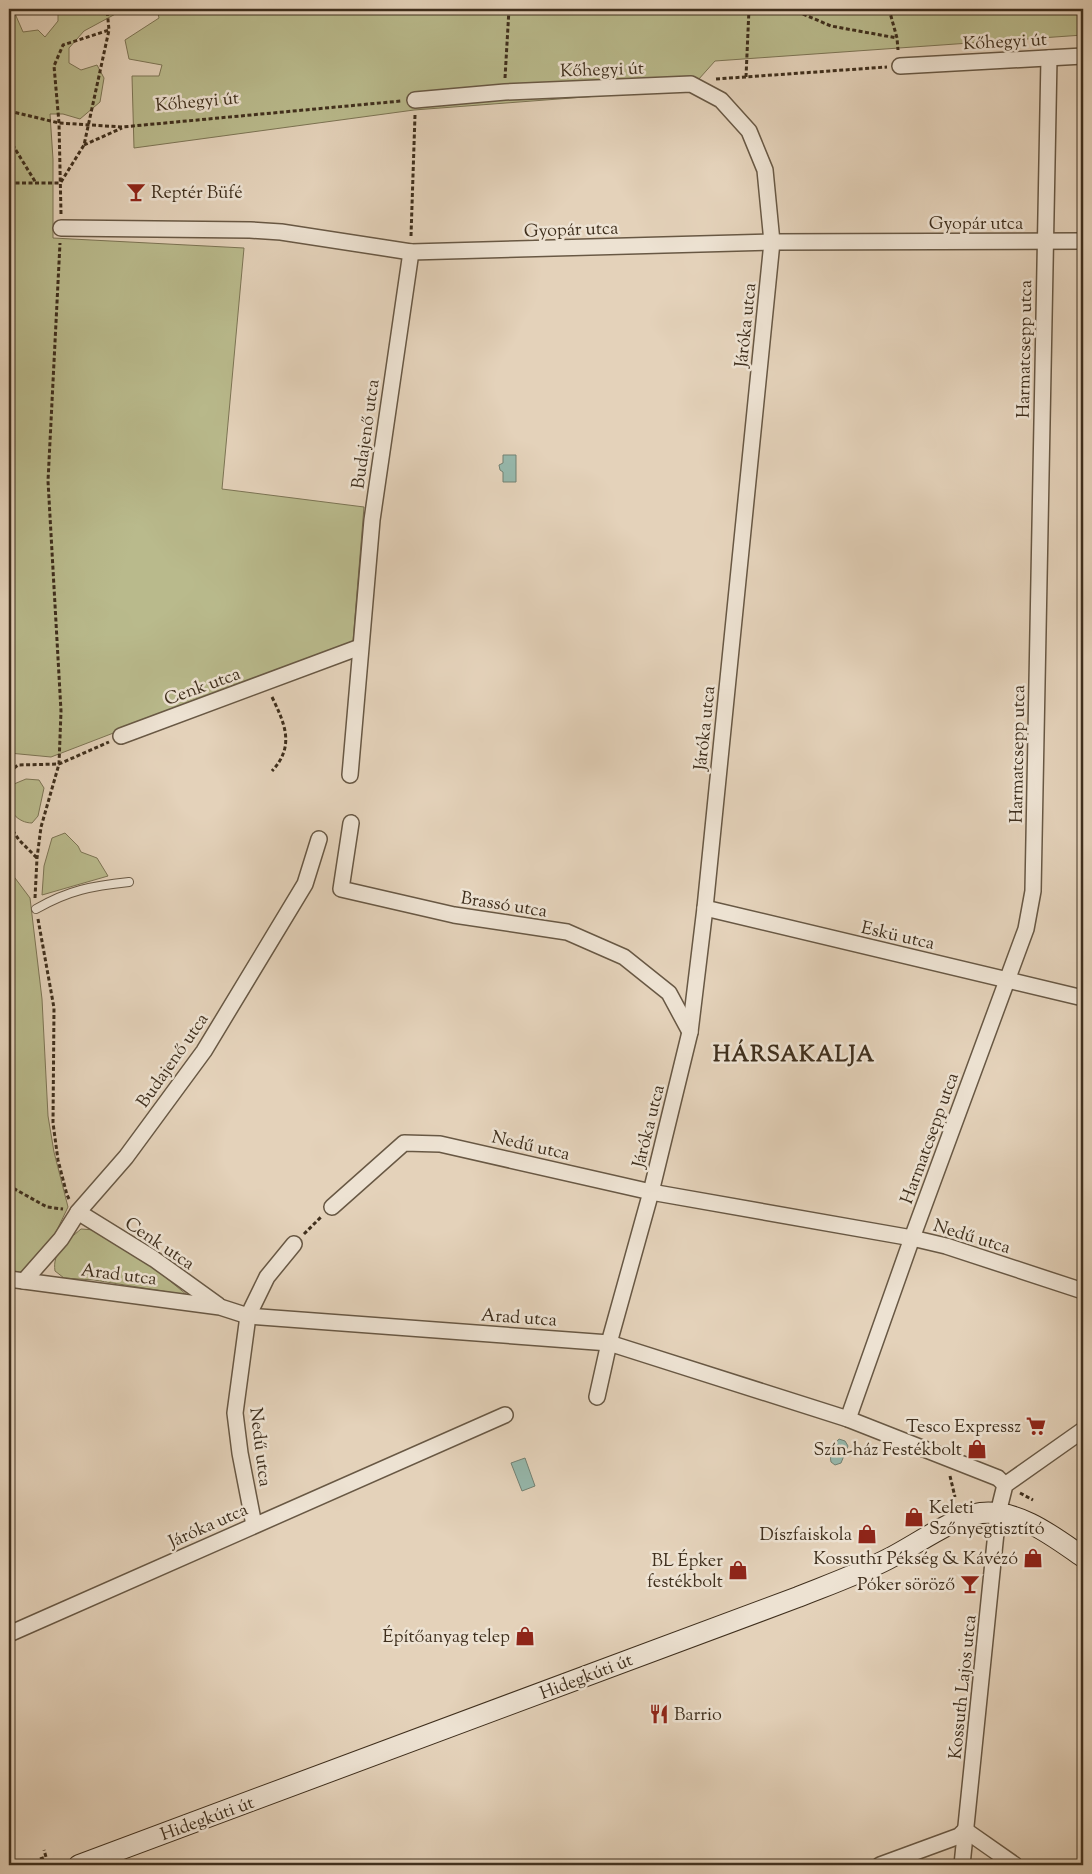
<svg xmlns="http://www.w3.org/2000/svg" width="1092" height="1874" font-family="'Sorts Mill Goudy',serif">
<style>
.green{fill:#b9ba8c;stroke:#7c7454}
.water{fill:#96b8ac;stroke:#738173}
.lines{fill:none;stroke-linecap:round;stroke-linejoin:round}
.lane-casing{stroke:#685844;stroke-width:10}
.street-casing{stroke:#685844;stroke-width:18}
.secondary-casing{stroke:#3f2f1d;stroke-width:22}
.path{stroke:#3f2f1d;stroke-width:3;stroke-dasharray:4 2.5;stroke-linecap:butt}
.lane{stroke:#ede2d2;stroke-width:8}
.street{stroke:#ede2d2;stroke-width:15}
.secondary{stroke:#ede2d2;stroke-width:20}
.labels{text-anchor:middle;stroke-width:5;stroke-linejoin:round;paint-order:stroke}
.street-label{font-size:18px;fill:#3f2f1d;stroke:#ede2d2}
.poi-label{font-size:18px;fill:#3f2f1d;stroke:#ede2d2;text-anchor:end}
.district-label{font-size:22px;font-weight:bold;letter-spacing:1px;fill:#3f2f1d;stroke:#ede2d2}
</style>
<rect width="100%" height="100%" fill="#e4d2ba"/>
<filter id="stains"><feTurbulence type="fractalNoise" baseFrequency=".004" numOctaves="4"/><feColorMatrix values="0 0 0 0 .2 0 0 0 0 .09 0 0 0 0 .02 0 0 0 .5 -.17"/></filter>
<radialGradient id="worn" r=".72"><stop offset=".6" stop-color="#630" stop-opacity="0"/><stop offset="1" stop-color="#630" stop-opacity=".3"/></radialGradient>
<g class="green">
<polygon points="9,9 13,9 23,32 38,30 45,37 58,21 58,9 121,9 121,11 84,31 69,48 69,63 81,70 97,65 104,78 100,102 80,119 63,114 50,114 53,159 53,238 244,248 222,489 364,507 353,641 51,757 9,753"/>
<polygon points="157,9 1083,9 1083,35 715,61 690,89 414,110 134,148 132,76 159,76 162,65 129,59 125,40 159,18"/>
<path d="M26,779L39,780L44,788L38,816L32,823C18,823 6,810 9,796C10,792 13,788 14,784Z"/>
<polygon points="65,833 78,846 81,852 97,858 108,876 42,895 44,866 52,838"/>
<polygon points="9,870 30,898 42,999 48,1116 54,1152 68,1207 56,1232 20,1274 9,1272"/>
<path d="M81,1229L95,1230L147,1262L187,1295L94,1280L64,1278L55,1271C52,1252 67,1241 81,1229Z"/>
</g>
<g class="water">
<polygon points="503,455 516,455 516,482 503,482 503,472 500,470 499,465 503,463"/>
<path d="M839,1439L845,1441L848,1446L841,1463L835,1465L831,1462C829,1454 833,1445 839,1439Z"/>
<polygon points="525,1458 535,1486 522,1491 511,1463"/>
</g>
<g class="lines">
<defs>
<path id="lane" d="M36,909C69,890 92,886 129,882"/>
<g id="street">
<polyline points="900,66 1083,56"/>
<polyline points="415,100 505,92 691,84 721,100 749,131 765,170 772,242 705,908 690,1032 651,1192 609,1343 597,1397"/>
<polyline points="61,228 250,230 281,232 411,252 772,242 1083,241"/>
<polyline points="121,736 360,647"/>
<polyline points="350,775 372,520 411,252"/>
<polyline points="351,823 341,889 454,915 567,932 624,957 669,993 690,1032"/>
<polyline points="705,908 1083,998"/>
<polyline points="332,1207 404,1143 440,1144 651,1192 912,1238 946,1246 1083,1291"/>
<polyline points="78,1212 154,1259 218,1305"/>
<polyline points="9,1279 220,1307 248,1316 609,1343 848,1419 998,1478 1005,1485"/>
<polyline points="24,1281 61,1239 78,1212 126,1157 204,1051 305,884 319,839"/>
<polyline points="848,1419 912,1238 1026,929 1033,891 1049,58"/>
<polyline points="254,1525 240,1453 235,1413 248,1316 267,1277 294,1244"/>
<polyline points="9,1634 505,1415"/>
<polyline points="965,1830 1015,1865"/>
<polyline points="880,1865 959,1836 965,1830"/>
<polyline points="962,1865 998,1513 1005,1485 1083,1430"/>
</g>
<path id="secondary" d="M79,1865C319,1777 558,1686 798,1597C828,1585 859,1574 888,1559C914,1546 954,1517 981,1513C1019,1509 1054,1537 1083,1557"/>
</defs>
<use href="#lane" class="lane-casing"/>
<use href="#street" class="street-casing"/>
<use href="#secondary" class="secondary-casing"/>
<g class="path">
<polyline points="791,9 831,26 897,38"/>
<polyline points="889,9 897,38 898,50"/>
<polyline points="746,77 749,9"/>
<polyline points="505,78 509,9"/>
<polyline points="716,79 887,67"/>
<polyline points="9,111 59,123 122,127 401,101"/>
<polyline points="9,139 36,183"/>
<polyline points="84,145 122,128"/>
<polyline points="61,182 84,145 109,30 107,9"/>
<polyline points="9,183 61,183"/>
<polyline points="61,214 59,123 54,66 63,45 109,30"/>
<polyline points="411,236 415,115"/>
<path d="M272,697C285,724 295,746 272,771"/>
<polyline points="9,772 18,765 59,764 109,742"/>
<polyline points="9,825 19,840 37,858"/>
<polyline points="35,898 37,858 41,827 59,764 61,711 48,481 60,243"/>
<polyline points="38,919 54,1008 53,1123 58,1160 67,1195 69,1199"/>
<polyline points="9,1184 11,1187 47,1207 63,1209"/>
<polyline points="304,1234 321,1217"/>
<polyline points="950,1476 955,1497"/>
<polyline points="1020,1493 1033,1500"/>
<polyline points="40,1859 46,1857 44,1850"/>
</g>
<use href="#lane" class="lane"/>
<use href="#street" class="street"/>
<use href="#secondary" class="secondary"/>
</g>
<defs>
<symbol id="bar-bare" viewBox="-9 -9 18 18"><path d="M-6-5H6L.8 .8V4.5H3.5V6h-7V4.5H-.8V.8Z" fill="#8f2418" stroke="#ede2d2" stroke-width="2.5" paint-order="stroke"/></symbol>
<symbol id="supermarket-bare" viewBox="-9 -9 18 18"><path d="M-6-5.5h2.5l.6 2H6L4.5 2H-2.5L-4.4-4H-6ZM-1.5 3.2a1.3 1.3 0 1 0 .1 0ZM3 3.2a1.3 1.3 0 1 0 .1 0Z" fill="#8f2418" stroke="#ede2d2" stroke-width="2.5" paint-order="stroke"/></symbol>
<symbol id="shop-bare" viewBox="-9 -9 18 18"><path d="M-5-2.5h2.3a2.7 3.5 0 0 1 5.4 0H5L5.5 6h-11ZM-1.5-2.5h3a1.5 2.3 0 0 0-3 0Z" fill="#8f2418" stroke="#ede2d2" stroke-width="2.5" paint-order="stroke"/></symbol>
<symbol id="restaurant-bare" viewBox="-9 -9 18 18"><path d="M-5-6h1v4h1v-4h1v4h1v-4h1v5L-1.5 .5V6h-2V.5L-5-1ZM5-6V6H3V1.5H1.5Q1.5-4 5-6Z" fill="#8f2418" stroke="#ede2d2" stroke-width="2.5" paint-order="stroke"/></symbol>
</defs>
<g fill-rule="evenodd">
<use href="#bar-bare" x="122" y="178" width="28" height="28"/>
<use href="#supermarket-bare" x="1022" y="1412" width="28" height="28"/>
<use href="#shop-bare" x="963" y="1435" width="28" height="28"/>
<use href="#shop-bare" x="900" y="1503" width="28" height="28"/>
<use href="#shop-bare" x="853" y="1520" width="28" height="28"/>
<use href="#shop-bare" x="1019" y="1544" width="28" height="28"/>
<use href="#shop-bare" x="724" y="1556" width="28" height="28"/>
<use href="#bar-bare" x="956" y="1570" width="28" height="28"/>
<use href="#shop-bare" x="511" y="1622" width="28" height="28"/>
<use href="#restaurant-bare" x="645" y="1700" width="28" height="28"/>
</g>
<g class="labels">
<g class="street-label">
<text transform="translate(1005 41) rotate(-3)" y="6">Kőhegyi út</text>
<text transform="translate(602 69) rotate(-2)" y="6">Kőhegyi út</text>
<text transform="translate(197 101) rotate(-5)" y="6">Kőhegyi út</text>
<text x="976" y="229">Gyopár utca</text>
<text transform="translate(571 229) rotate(-2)" y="6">Gyopár utca</text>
<text transform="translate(745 325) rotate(-84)" y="6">Járóka utca</text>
<text transform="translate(1024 349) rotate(-89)" y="6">Harmatcsepp utca</text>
<text transform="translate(365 434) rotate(-82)" y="6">Budajenő utca</text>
<text transform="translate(202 686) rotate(-20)" y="6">Cenk utca</text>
<text transform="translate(704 728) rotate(-84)" y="6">Járóka utca</text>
<text transform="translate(1017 754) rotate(-89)" y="6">Harmatcsepp utca</text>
<text transform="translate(504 904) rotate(9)" y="6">Brassó utca</text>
<text transform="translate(898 935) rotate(13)" y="6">Eskü utca</text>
<text transform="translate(172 1060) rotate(-55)" y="6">Budajenő utca</text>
<text transform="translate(648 1126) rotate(-76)" y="6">Járóka utca</text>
<text transform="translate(929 1138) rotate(-70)" y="6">Harmatcsepp utca</text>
<text transform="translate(531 1145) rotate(13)" y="6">Nedű utca</text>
<text transform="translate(972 1236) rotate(17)" y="6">Nedű utca</text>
<text transform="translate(160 1243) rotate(34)" y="6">Cenk utca</text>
<text transform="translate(119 1274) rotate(7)" y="6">Arad utca</text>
<text transform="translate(519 1317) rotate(4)" y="6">Arad utca</text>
<text transform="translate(261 1447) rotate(83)" y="6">Nedű utca</text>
<text transform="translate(208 1525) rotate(-24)" y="6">Járóka utca</text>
<text transform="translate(586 1676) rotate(-21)" y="6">Hidegkúti út</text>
<text transform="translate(962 1687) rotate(-84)" y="6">Kossuth Lajos utca</text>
<text transform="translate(207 1818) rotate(-20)" y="6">Hidegkúti út</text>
</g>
<g class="poi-label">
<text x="151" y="198" text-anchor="start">Reptér Büfé</text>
<text x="1021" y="1432">Tesco Expressz</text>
<text x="962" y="1455">Szín-ház Festékbolt</text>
<text x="929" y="1513" text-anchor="start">Keleti<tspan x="929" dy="21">Szőnyegtisztító</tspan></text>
<text x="852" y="1540">Díszfaiskola</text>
<text x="1018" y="1564">Kossuth1 Pékség &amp; Kávézó</text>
<text x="723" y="1566">BL Épker<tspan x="723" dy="21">festékbolt</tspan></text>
<text x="955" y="1590">Póker söröző</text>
<text x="510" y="1642">Építőanyag telep</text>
<text x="674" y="1720" text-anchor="start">Barrio</text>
</g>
<g class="district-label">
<text x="794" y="1061">HÁRSAKALJA</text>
</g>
</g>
<rect width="1092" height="1874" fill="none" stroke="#e4d2ba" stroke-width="30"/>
<rect x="10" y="10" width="1072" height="1854" fill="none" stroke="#3f2f1d" stroke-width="2.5"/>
<rect x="15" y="15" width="1062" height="1844" fill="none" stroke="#3f2f1d"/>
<rect width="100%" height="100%" filter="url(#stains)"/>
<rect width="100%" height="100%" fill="url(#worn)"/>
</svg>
